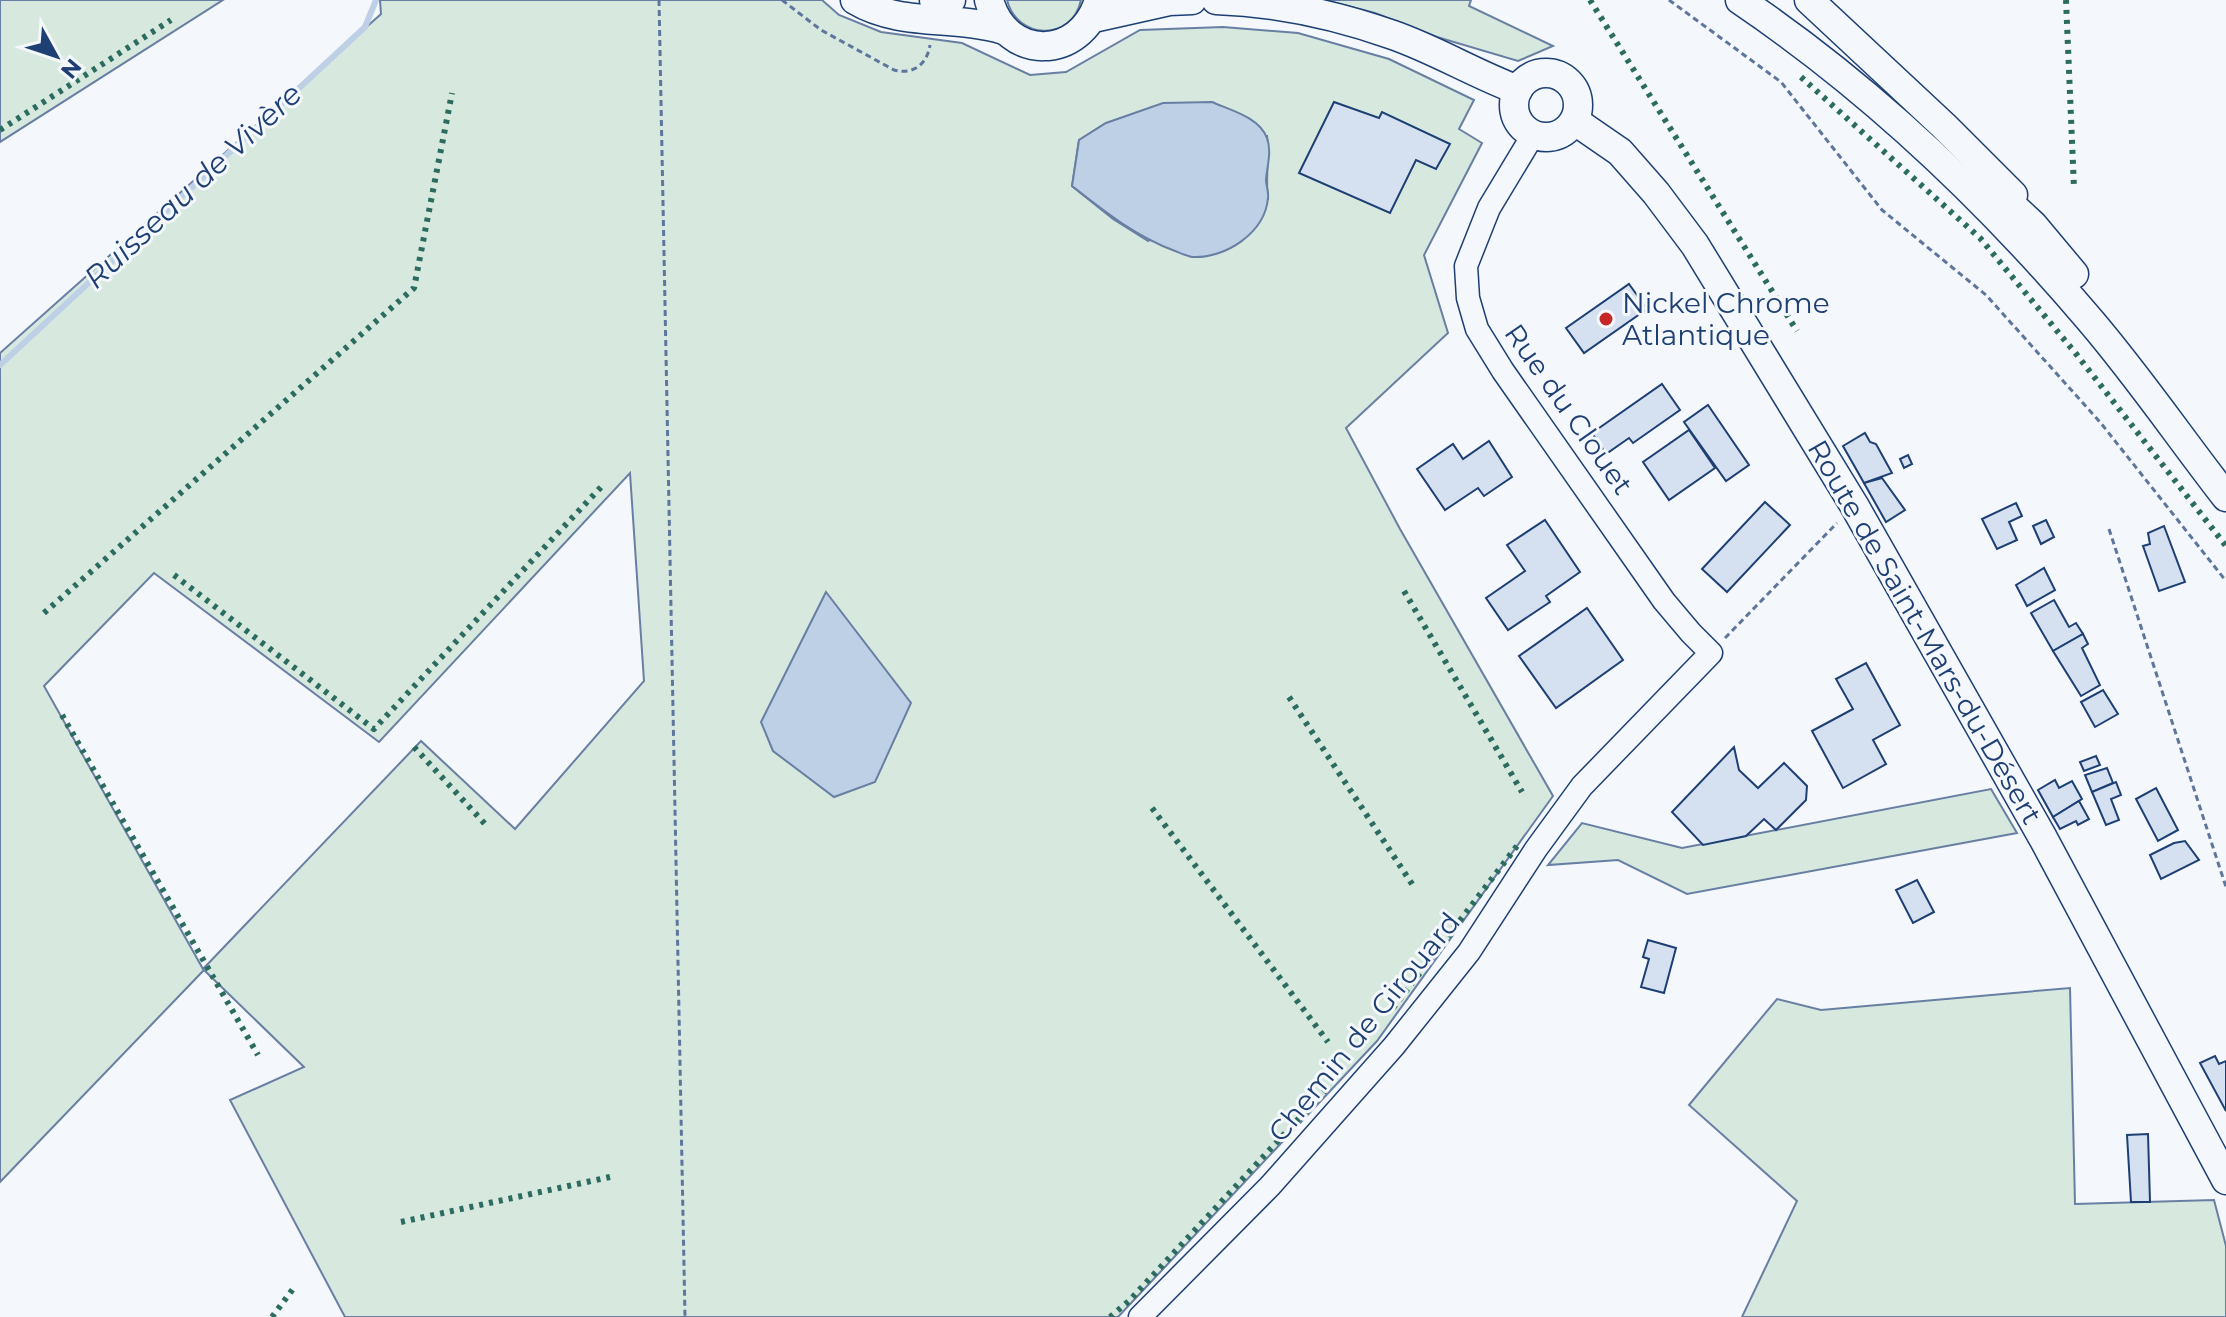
<svg xmlns="http://www.w3.org/2000/svg" width="2226" height="1317" font-family="Montserrat,sans-serif">
<style>
.green{fill:#d7e8df;stroke:#687fa3;stroke-width:2;fill-rule:evenodd}
.water{fill:#bed0e5;stroke:#687fa3;stroke-width:2}
.lines{fill:none;stroke-linecap:round;stroke-linejoin:round}
.stream{stroke:#bed0e5;stroke-width:6}
.building{fill:#d5e0f0;stroke:#1d3f73;stroke-width:2}
.minor-casing{stroke:#1d3f73;stroke-width:25}
.major-casing{stroke:#1d3f73;stroke-width:31}
.path{stroke:#5e769c;stroke-width:3;stroke-dasharray:6 4;stroke-linecap:butt}
.minor{stroke:#f4f7fb;stroke-width:22}
.major{stroke:#f4f7fb;stroke-width:28}
.hedge{stroke:#2c6c60;stroke-width:6;stroke-dasharray:4 6;stroke-linecap:butt}
.poi-dot{fill:#c62828;stroke:#f4f7fb;stroke-width:3}
.labels{text-anchor:middle;stroke-width:6;stroke-linejoin:round;paint-order:stroke}
.poi-label{font-size:28px;fill:#1d3f73;stroke:#f4f7fb;text-anchor:start}
.street-label{font-size:28px;fill:#1d3f73;stroke:#f4f7fb}
.water-label{font-size:30px;font-style:italic;fill:#1d3f73;stroke:#f4f7fb}
</style>
<rect width="100%" height="100%" fill="#f4f7fb"/>
<g class="green">
<polygon points="0,0 223,0 0,142"/>
<path d="M380,0H822L839,15L881,32L962,43L1030,75L1066,72L1140,30L1223,27L1298,33L1389,59L1474,100L1459,129L1482,143L1424,255L1448,333L1346,428L1400,529L1553,796L1377,1041L1118,1317H345L230,1100L304,1067L204,970L0,1182V353L381,14ZM1106,123L1267,136C1270,157 1265,177 1268,199L1148,241L1113,219L1072,186L1079,140ZM630,473L644,681L515,829L421,741L203,969L44,686L154,573L379,742Z"/>
<path d="M1007,0H1081C1072,42 1017,40 1007,0Z"/>
<polygon points="1324,0 1471,0 1469,6 1553,46 1518,61 1437,37 1375,13"/>
<polygon points="1991,789 2017,833 1687,894 1618,860 1548,865 1582,823 1682,848"/>
<polygon points="2070,988 2075,1204 2214,1200 2226,1246 2226,1317 1742,1317 1797,1201 1689,1105 1777,999 1821,1010"/>
</g>
<g class="water">
<path d="M1212,102C1230,110 1259,117 1267,138C1272,152 1267,166 1266,180C1266,186 1269,192 1268,198C1265,233 1225,259 1192,257C1187,256 1180,253 1175,251C1135,236 1105,212 1072,186L1079,140L1106,123L1163,103Z"/>
<polygon points="826,592 911,703 875,782 834,797 773,751 761,722"/>
</g>
<g class="lines">
<polyline class="stream" points="0,365 365,27 376,0"/>
</g>
<g class="building">
<polygon points="1334,102 1379,118 1382,112 1450,144 1436,169 1416,160 1390,213 1299,173"/>
<polygon points="1629,284 1647,309 1584,353 1566,328"/>
<polygon points="1662,384 1680,410 1633,443 1629,438 1606,454 1592,433"/>
<polygon points="1708,405 1749,465 1726,481 1684,422"/>
<polygon points="1689,430 1715,468 1669,500 1643,462"/>
<polygon points="1865,433 1870,442 1876,444 1892,473 1864,483 1843,446"/>
<polygon points="1489,441 1512,477 1484,496 1478,488 1445,510 1417,469 1453,444 1463,459"/>
<polygon points="1908,455 1912,464 1904,468 1900,459"/>
<polygon points="1882,478 1905,510 1886,522 1864,483"/>
<polygon points="1765,502 1790,525 1727,592 1702,569"/>
<polygon points="2016,503 2022,516 2009,522 2017,540 1997,549 1982,519"/>
<polygon points="1545,520 1580,572 1546,596 1550,602 1508,630 1486,598 1525,571 1507,545"/>
<polygon points="2046,520 2054,537 2041,544 2033,526"/>
<polygon points="2164,526 2185,582 2159,591 2143,546 2150,544 2148,533"/>
<polygon points="2044,568 2055,590 2027,606 2016,585"/>
<polygon points="2054,600 2069,627 2076,623 2083,634 2053,651 2031,613"/>
<polygon points="1587,608 1623,660 1556,708 1519,656"/>
<polygon points="2083,634 2088,644 2082,648 2100,685 2081,696 2053,651"/>
<polygon points="1866,663 1900,725 1873,740 1886,764 1843,788 1812,731 1853,709 1836,679"/>
<polygon points="2103,690 2118,714 2095,727 2081,702"/>
<polygon points="1734,747 1739,770 1758,788 1784,763 1807,786 1806,800 1776,830 1764,819 1746,836 1703,845 1672,812"/>
<polygon points="2096,756 2100,765 2084,771 2080,762"/>
<polygon points="2107,768 2113,783 2092,792 2085,775"/>
<polygon points="2055,780 2059,788 2072,781 2082,799 2053,817 2038,790"/>
<polygon points="2116,782 2121,795 2111,799 2119,820 2106,825 2092,792"/>
<polygon points="2156,788 2178,830 2158,841 2136,799"/>
<polygon points="2079,801 2089,819 2078,825 2076,821 2060,829 2053,817"/>
<polygon points="2185,841 2199,860 2161,879 2150,855 2174,843"/>
<polygon points="1917,880 1934,912 1913,923 1896,890"/>
<polygon points="1648,940 1676,948 1664,993 1641,987 1649,959 1643,957"/>
<polygon points="2215,1056 2219,1064 2226,1061 2226,1111 2200,1063"/>
<polygon points="2148,1134 2150,1202 2131,1202 2127,1135"/>
</g>
<g class="lines">
<defs>
<polyline id="minor" points="1140,1317 1270,1186 1394,1046 1469,952 1536,849 1582,786 1711,653 1691,633 1664,601 1503,371 1477,329 1468,298 1466,266 1489,208 1533,135"/>
<g id="major">
<path d="M855,0C900,27 955,15 1004,30"/>
<polyline points="934,0 951,0"/>
<path d="M989,0C1006,62 1081,61 1099,0"/>
<path d="M1216,0C1276,2 1336,15 1393,35C1436,50 1475,74 1518,90"/>
<path d="M1740,0C1870,88 1987,199 2089,319C2138,376 2180,438 2226,497"/>
<polyline points="1809,0 1944,126 2013,195"/>
<polyline points="1093,18 1169,1 1192,0"/>
<circle cx="1546" cy="105" r="32"/>
<polyline points="1575,121 1620,152 1656,193 1695,245 1854,505 2043,838 2226,1180"/>
<polyline points="1993,188 2033,225 2074,274"/>
</g>
</defs>
<use href="#minor" class="minor-casing"/>
<use href="#major" class="major-casing"/>
<g class="path">
<polyline points="659,0 685,1317"/>
<path d="M782,0L821,30L894,70C914,75 927,64 930,45"/>
<polyline points="1669,0 1781,82 1882,210 1986,295 2100,422 2226,581"/>
<polyline points="2109,529 2226,887"/>
<polyline points="1725,638 1837,523"/>
</g>
<use href="#minor" class="minor"/>
<use href="#major" class="major"/>
<g class="hedge">
<polyline points="1590,0 1797,331"/>
<polyline points="2066,0 2074,188"/>
<polyline points="1801,77 1980,238 2077,355 2226,546"/>
<polyline points="0,130 171,20"/>
<polyline points="174,575 374,729 602,486"/>
<polyline points="1404,591 1522,792"/>
<polyline points="44,613 414,288 452,93"/>
<polyline points="1289,697 1414,887"/>
<polyline points="62,715 258,1055"/>
<polyline points="414,747 486,825"/>
<polyline points="1152,808 1328,1042"/>
<polyline points="1393,1008 1520,842"/>
<polyline points="401,1222 610,1177"/>
<polyline points="272,1317 293,1289"/>
<polyline points="1110,1317 1129,1301 1330,1085"/>
</g>
</g>
<circle class="poi-dot" cx="1606" cy="319" r="8"/>
<g class="labels">
<g class="poi-label">
<text x="1622" y="313">Nickel Chrome<tspan x="1622" dy="32">Atlantique</tspan></text>
</g>
<g class="street-label">
<text transform="translate(1569 409) rotate(55)" y="10">Rue du Clouet</text>
<text transform="translate(1925 632) rotate(60)" y="10">Route de Saint-Mars-du-Désert</text>
<text transform="translate(1364 1027) rotate(-51)" y="10">Chemin de Girouard</text>
</g>
<g class="water-label">
<text transform="translate(193 186) rotate(-43)" y="10">Ruisseau de Vivère</text>
</g>
</g>
<g transform="translate(56 56) rotate(130)" stroke="#f4f7fb" stroke-width="6" paint-order="stroke">
<path d="M0-6L14 30L0 20L-14 30Z" fill="#1d3f73"/>
<text y="-12" font-size="22" font-weight="bold" text-anchor="middle" fill="#1d3f73">N</text>
</g>
</svg>
